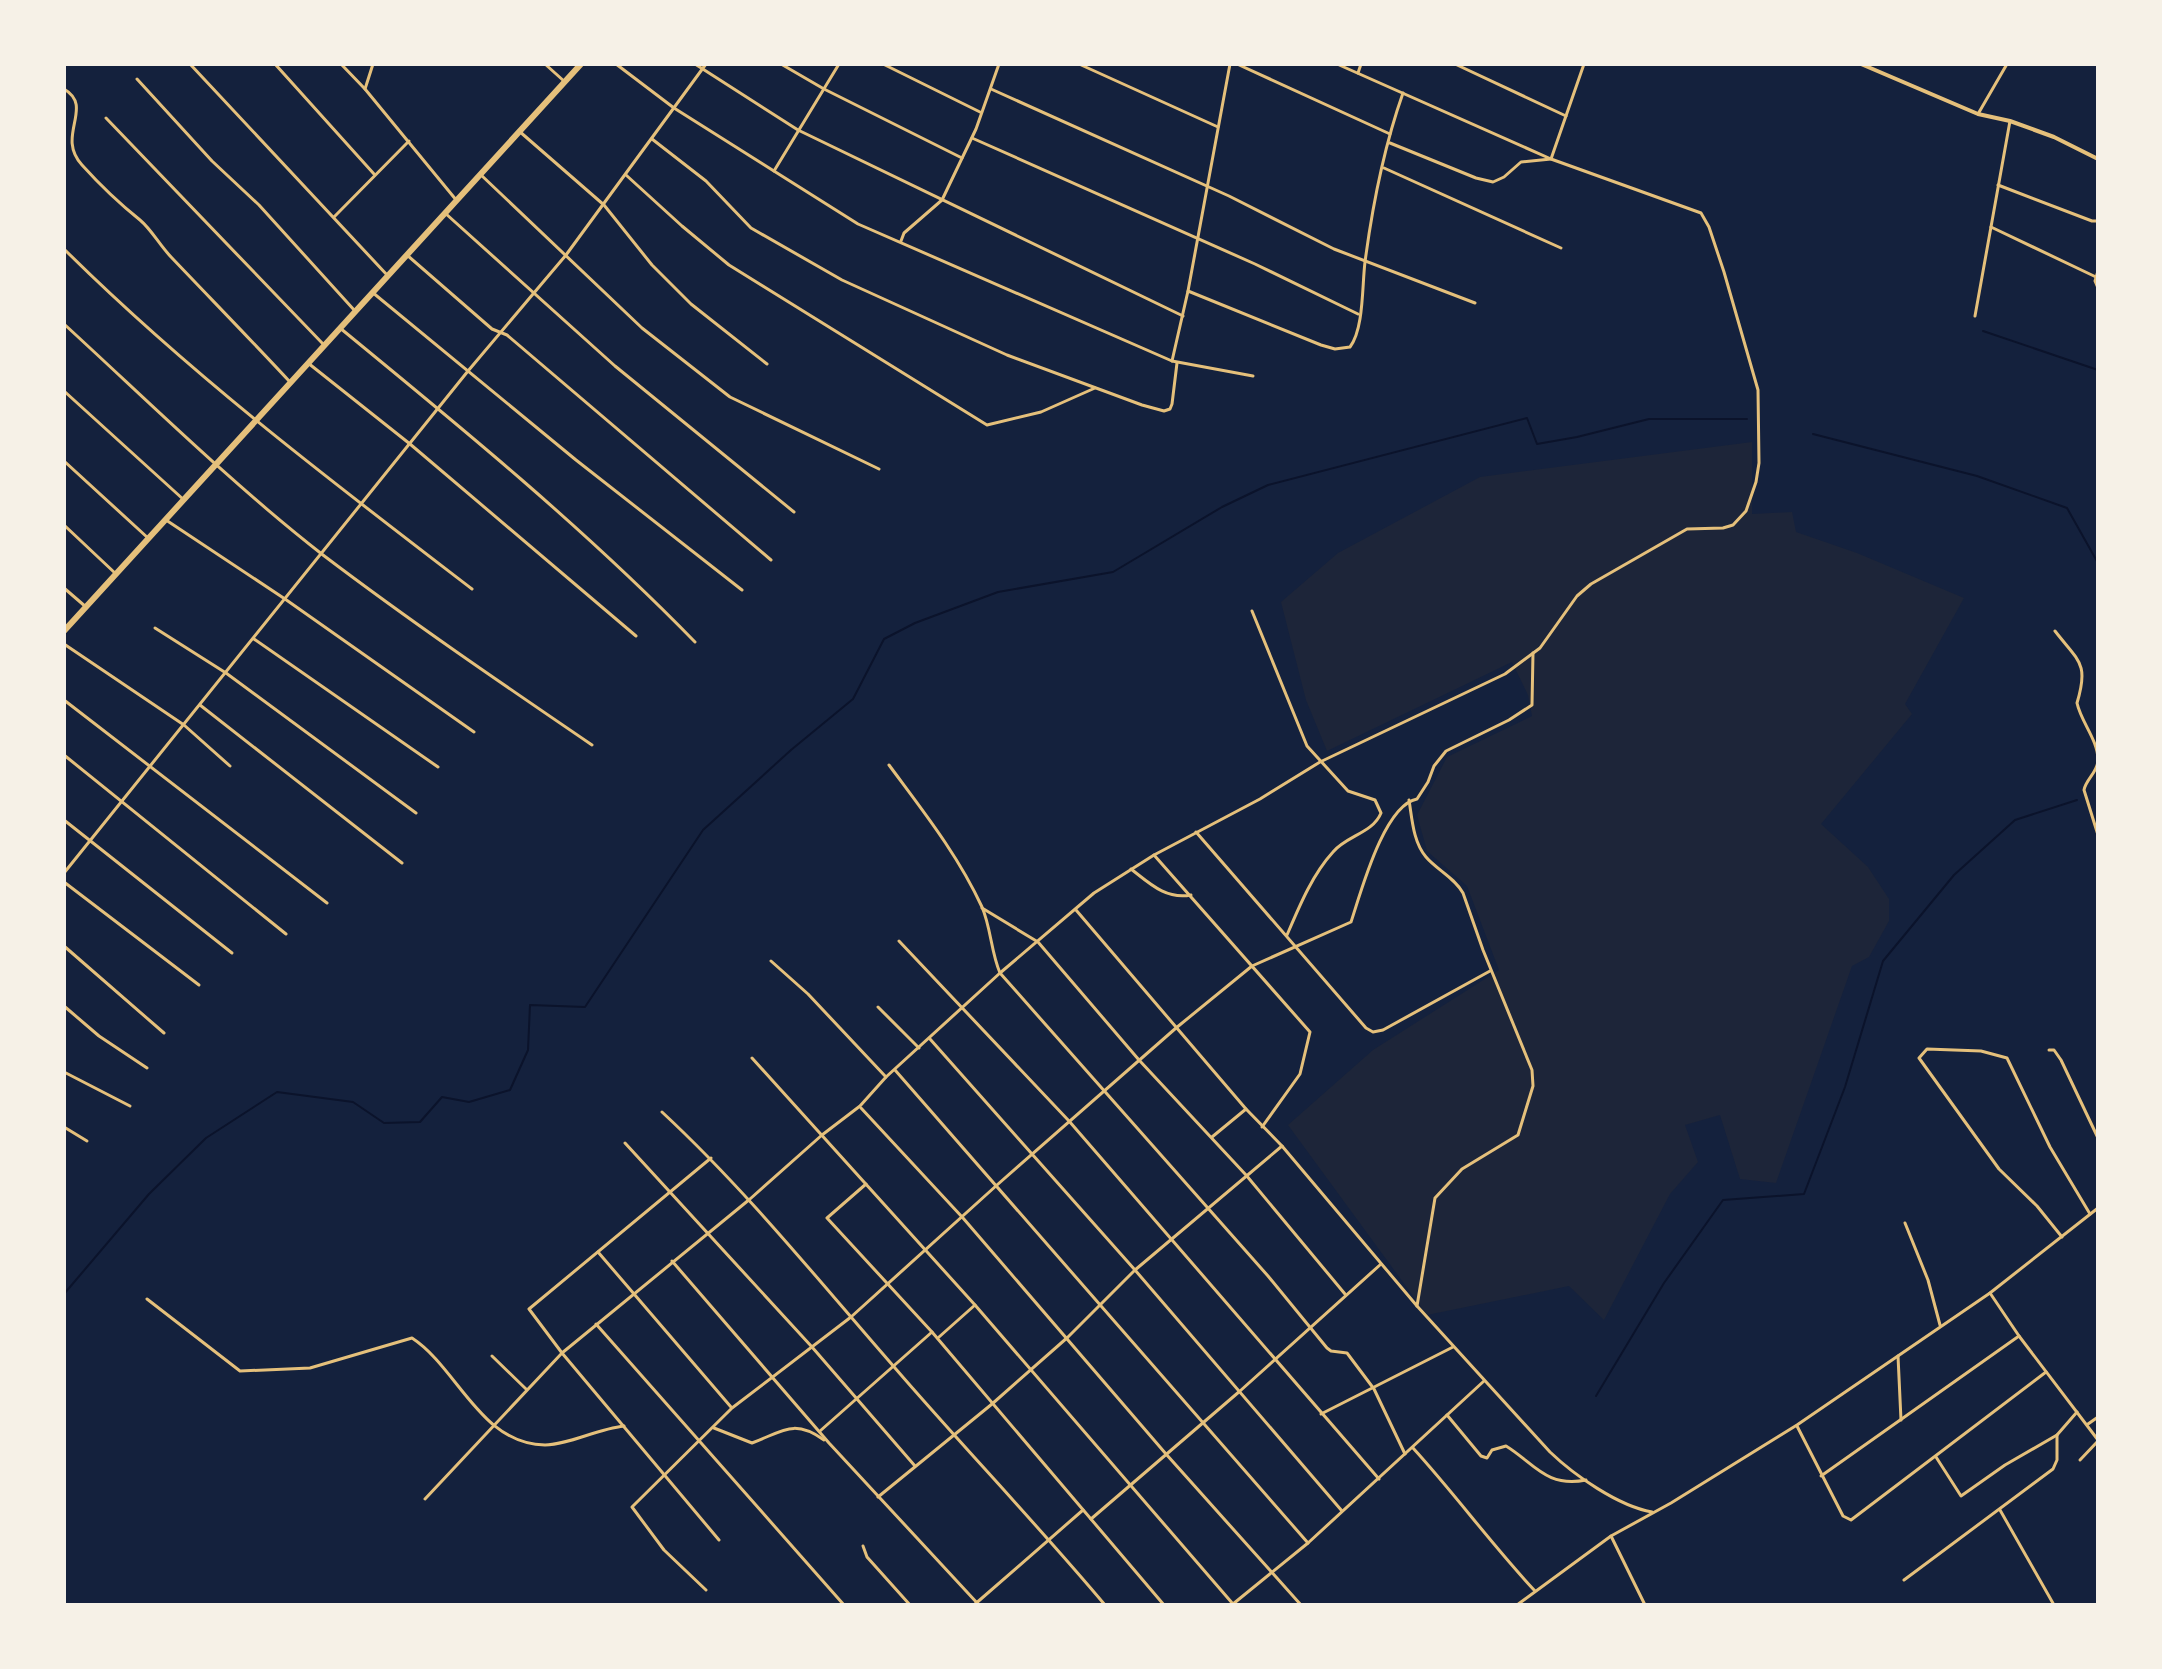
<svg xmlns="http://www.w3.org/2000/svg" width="2162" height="1669" font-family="'Public Sans',sans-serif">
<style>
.green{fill:#1d2539}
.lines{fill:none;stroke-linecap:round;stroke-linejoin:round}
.stream{stroke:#0b132b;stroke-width:2}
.minor{stroke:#e5c07b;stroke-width:3}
.tertiary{stroke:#e5c07b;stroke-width:4}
.trunk{stroke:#e5c07b;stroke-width:6}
</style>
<rect width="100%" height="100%" fill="#14213d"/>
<polygon class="green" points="1752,442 1752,514 1792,512 1796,532 1857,553 1964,598 1905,704 1912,714 1821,824 1868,867 1889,899 1889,921 1869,957 1852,966 1776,1183 1740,1179 1720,1115 1685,1125 1698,1162 1670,1194 1604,1320 1569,1286 1427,1315 1288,1125 1373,1050 1499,970 1467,886 1427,851 1417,815 1447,757 1532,716 1528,695 1512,662 1327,751 1306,700 1281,602 1338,553 1480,477"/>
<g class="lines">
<g class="stream">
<polyline points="1983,331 2098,370"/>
<polyline points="1813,434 1977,476 2067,508 2098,563"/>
<polyline points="64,1294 149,1194 206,1138 277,1092 353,1102 384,1123 420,1122 442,1097 469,1102 510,1090 528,1050 530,1005 585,1007 703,830 791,750 853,699 884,639 915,623 998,592 1113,572 1222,507 1268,485 1527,418 1537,444 1577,437 1649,419 1747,419"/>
<polyline points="1596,1396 1664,1283 1723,1200 1804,1194 1845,1087 1883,961 1954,875 2015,820 2077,800"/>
</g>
<g class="minor">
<polyline points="190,64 388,276"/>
<polyline points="275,64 374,174"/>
<polyline points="341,64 365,89 457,201"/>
<polyline points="545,64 565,82"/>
<polyline points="616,64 674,108 858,224 1172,361 1253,376"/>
<polyline points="695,64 798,130 1183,316"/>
<polyline points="781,64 824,89 962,158"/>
<polyline points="883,64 980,112"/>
<polyline points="1079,64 1218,127"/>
<polyline points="1237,64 1390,134"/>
<polyline points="1455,64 1566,116"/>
<polyline points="1358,73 1361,64"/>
<polyline points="137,79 212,161 259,205 355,311"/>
<path d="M64,89C95,107 55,136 82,165C100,185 120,204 140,220C152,230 160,246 172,258C211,299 251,340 290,382"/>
<polyline points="365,89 373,64"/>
<polyline points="991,89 1229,196 1334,249 1475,303"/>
<polyline points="1978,114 2007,64"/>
<polyline points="106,118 324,345"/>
<polyline points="519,131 604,205 652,265 691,304 767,364"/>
<polyline points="972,138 1255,264 1358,314"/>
<polyline points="652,139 706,181 751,228 842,280 1007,355 1142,405 1164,411 1170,409 1172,404 1177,363"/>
<polyline points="1390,143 1476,178 1493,182 1504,177 1521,162 1551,159 1584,64"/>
<polyline points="1384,168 1561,248"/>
<polyline points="774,171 839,64"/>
<polyline points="480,174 642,328 730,397 879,469"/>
<polyline points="626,175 682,226 729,265 987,425 1041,412 1095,388"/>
<polyline points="1998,185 2092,221 2098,221"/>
<polyline points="445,213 615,366 794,512"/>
<polyline points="334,217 409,141"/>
<polyline points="1991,227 2096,277"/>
<polyline points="901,241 904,233 942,200 976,129 999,64"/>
<path d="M64,249C190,374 331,481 472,589"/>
<polyline points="407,255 492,329 507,335 771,560"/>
<polyline points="2098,271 2095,281 2098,288"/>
<path d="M1188,291L1321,345L1335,349L1350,347C1364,329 1362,285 1365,262C1372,209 1385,144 1403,93"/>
<polyline points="372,292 576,460 742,590"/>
<polyline points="1975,316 2010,121"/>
<path d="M64,324C149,402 232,484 323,555C410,621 501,683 592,745"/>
<path d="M340,328C462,428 584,528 695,642"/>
<polyline points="1172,361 1188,291 1230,64"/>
<polyline points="308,363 410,444 636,636"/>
<polyline points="64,391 184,500"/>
<polyline points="64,461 148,538"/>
<polyline points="166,520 285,599 474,732"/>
<polyline points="64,525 116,574"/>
<polyline points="64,588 86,607"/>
<path d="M1252,611L1307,746L1348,791L1375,800L1381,813C1373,833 1346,836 1333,852C1312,875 1299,907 1287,935"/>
<polyline points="155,628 226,673 416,813"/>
<path d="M2055,631C2079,662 2089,663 2077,703C2081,722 2098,740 2098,760C2098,772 2086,779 2084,790L2098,835"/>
<polyline points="254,639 438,767"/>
<polyline points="64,644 184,725 230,766"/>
<polyline points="64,700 327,903"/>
<polyline points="200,705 402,863"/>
<polyline points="64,755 286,934"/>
<path d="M889,765C923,811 958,855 982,907C991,928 991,952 1000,973L1268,1276L1327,1348L1331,1351L1347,1353L1374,1389L1405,1454"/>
<path d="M1409,800C1412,818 1413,842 1426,857C1437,870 1454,877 1463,893L1483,950L1532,1070L1533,1086L1518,1135L1462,1169L1435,1198L1417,1306"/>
<polyline points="64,820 232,953"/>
<polyline points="1196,832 1366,1028 1373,1032 1383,1030 1490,971"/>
<polyline points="1154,855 1310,1032 1300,1074 1262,1127"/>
<path d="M1131,869C1149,883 1166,900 1191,895"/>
<polyline points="64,873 468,371 566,255 706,64"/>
<polyline points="64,882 199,985"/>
<polyline points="982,908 1038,942 1139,1060 1246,1175 1345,1294"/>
<path d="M1076,910L1246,1109L1282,1146L1417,1306L1550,1452C1574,1475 1618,1506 1652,1512"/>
<polyline points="899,941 1069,1121 1379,1479"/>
<polyline points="64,946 164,1033"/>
<polyline points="771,961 808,994 886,1077"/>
<polyline points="64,1006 99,1036 147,1068"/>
<polyline points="878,1007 919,1048"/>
<polyline points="930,1039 1135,1270 1342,1511"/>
<polyline points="2049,1050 2054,1050 2061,1060 2098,1138"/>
<polyline points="752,1058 975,1305 1233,1604"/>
<polyline points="895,1070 1308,1543"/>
<polyline points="64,1072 130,1106"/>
<polyline points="861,1108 963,1218 1166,1454 1301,1605"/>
<path d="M662,1112C747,1191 819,1281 895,1368C964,1448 1037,1524 1105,1605"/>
<polyline points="64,1127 87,1141"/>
<polyline points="1212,1137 1246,1109"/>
<polyline points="625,1143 812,1347 915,1466"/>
<polyline points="711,1158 529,1309 562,1353 719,1540"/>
<polyline points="866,1184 827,1218 932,1332 1164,1605"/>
<polyline points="1905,1223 1928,1280 1940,1325"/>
<polyline points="2062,1237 2037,1206 1999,1169 1919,1058 1927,1049 1981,1051 2007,1058 2050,1147 2090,1214"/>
<polyline points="598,1252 731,1407"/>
<polyline points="672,1261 829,1443 979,1605"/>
<polyline points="1990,1293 2019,1336 2098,1440"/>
<path d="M147,1299L240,1371L310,1368L412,1338C458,1368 480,1444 545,1445C568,1445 597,1429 624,1426"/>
<polyline points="596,1324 844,1605"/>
<polyline points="939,1337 975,1305"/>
<polyline points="492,1356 526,1389"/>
<polyline points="1898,1356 1901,1420"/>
<polyline points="1321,1414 1453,1347"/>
<path d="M1447,1415L1481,1456L1487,1458L1492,1450L1506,1446C1534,1463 1546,1488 1586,1480"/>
<polyline points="2088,1424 2098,1417"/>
<polyline points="1797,1426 1843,1516 1851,1520 2046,1372"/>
<path d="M714,1428L752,1443C782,1432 793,1418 824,1440"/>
<polyline points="820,1431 932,1332"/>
<path d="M1413,1448C1455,1494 1492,1545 1535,1591"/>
<polyline points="1936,1457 1961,1496 2005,1465 2057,1435"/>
<polyline points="2080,1460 2098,1441"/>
<polyline points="1821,1476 2019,1336"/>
<polyline points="878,1497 992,1404 1068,1337 1135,1270 1282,1146"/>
<polyline points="425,1499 562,1353 750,1199 822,1135 860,1106 886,1077 1000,973 1094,893 1154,855 1260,799 1320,762 1505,674 1540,648 1577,596 1591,584 1687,529 1723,528 1733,525 1746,511 1756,482 1759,463 1758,390 1724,272 1709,227 1701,213 1551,159 1337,64"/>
<polyline points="2000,1510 2054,1605"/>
<polyline points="1091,1519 1240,1391 1381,1264"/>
<polyline points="1611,1536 1645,1605"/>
<polyline points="863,1546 867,1557 910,1605"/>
<polyline points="1904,1580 2053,1469 2057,1460 2057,1435 2077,1412"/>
<path d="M706,1590L664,1550L632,1507L732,1408L851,1317L997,1185L1176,1028L1252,966L1351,922C1361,892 1384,805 1417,799L1428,782L1434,766L1446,751L1509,720L1532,705L1533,653"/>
<polyline points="1233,1604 1308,1543 1484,1381"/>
<polyline points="974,1605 1083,1510"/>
<polyline points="1517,1605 1611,1536 1671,1503 1797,1425 1990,1293 2098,1208"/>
</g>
<polyline class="tertiary" points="1861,64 1978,114 2010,121 2054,137 2098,159"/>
<polyline class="trunk" points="64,631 581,64"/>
</g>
<rect width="2162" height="1669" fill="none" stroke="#f6f1e7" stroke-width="132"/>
</svg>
